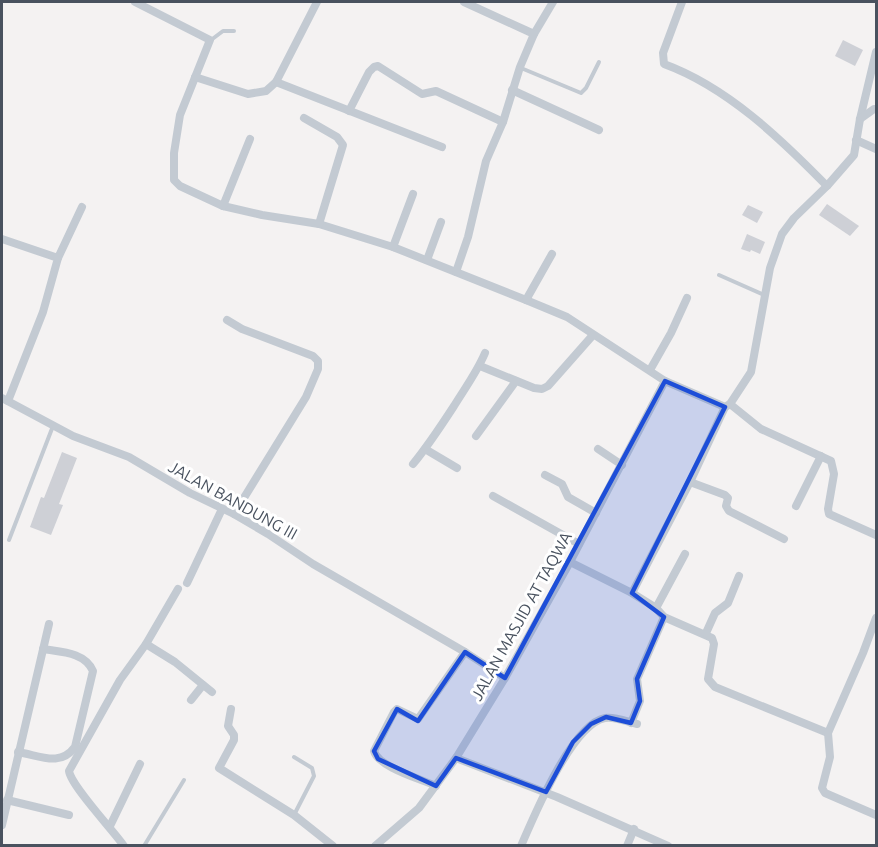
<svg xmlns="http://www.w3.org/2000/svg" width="878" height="847" font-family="Ubuntu,sans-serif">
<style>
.building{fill:#ced0d6}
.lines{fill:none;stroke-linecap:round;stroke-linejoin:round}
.service{stroke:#c3cad2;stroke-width:4}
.minor{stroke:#c3cad2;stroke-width:8}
.marked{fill:#1d4ed8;fill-opacity:0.2;stroke:#1d4ed8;stroke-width:4.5;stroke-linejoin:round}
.labels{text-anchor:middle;stroke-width:6;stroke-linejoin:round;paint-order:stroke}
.street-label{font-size:16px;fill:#49525f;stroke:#fff}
</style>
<rect width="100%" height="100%" fill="#f4f2f2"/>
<g class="building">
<polygon points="843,40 863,50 855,66 835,56"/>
<polygon points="827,204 859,226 850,236 819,215"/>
<polygon points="748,205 763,212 757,223 742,215"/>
<polygon points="747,234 765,242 760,254 751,250 750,252 741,249"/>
<polygon points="62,452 77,458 59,504 63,505 51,535 30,527 41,497 44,498"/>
</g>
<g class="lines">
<g class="service">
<polyline points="211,40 223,31 234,31"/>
<polyline points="521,68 581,93 586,88 599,62"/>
<polyline points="719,275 764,295"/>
<polyline points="9,540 53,426"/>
<polyline points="294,757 312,768 314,776 294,815"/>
<polyline points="144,846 184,780"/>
</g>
<g class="minor">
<polyline points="135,2 210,40 180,115 174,153 174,180 180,186 223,206 262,215 319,224 393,247 526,300 567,317 665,381 725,407 730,404 751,372 770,268 782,234 794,218 827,186 854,155 860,119 876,52"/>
<polyline points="464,2 534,34"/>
<path d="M682,2L663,53L664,64C727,87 781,139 827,186"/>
<polyline points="195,77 248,94 266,91 276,82 317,2"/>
<polyline points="276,82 442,147"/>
<polyline points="512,90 599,130"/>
<polyline points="349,111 369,72 374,67 378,66 422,94 436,91 503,122"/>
<polyline points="304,118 337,137 343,145 319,224"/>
<polyline points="860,119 874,109 876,109"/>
<polyline points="856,140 876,149"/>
<polyline points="223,206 250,139"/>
<polyline points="2,239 58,258 43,312 8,401"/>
<polyline points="393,247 413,194"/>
<polyline points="58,258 82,207"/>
<polyline points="427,260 441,222"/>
<polyline points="456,272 468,237 486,161 503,122 520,67 534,34 553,2"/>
<polyline points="526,300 552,254"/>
<polyline points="227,320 242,329 313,356 318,361 318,369 306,397 234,514"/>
<polyline points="480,366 534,388 542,389 548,386 593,335"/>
<polyline points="650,370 671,333 687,298"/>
<polyline points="2,398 73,436 129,457 190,493 234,514 268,534 313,564 465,652 505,678"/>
<polyline points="730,404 761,429 831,461 834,474 828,509 829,514 876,535"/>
<polyline points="476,436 516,381"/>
<polyline points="425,449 457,468"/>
<polyline points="598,449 622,465"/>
<path d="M413,464C428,446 441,426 454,406C465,388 477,372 485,353"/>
<polyline points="545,475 562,484 568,497 596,513"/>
<polyline points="690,482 725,495 728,498 726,506 729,511 784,539"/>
<polyline points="493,496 579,544"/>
<polyline points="796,506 821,456"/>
<polyline points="570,562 632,593 656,608 664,617 712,638 714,644 708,679 715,687 828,733"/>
<polyline points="187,583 222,509"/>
<polyline points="632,593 690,482 725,407"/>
<polyline points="656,608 685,554"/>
<polyline points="876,618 863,653 828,733 830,757 822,788 825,793 876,815"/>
<polyline points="706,633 715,613 728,603 739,576"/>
<polyline points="146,644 178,589"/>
<polyline points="191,700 203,685"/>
<polyline points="231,709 228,726 234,735 234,740 219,768 294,815 333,846"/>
<polyline points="631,723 640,701 637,679 664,617"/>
<path d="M18,752C41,756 60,767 75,747L93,671C85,652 61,652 43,649"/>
<polyline points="456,758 557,797 668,846"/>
<path d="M436,786C421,779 378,767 374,751L394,712L397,709L418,719L465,652"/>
<polyline points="7,800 69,815"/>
<polyline points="2,825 49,624"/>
<polyline points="110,826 140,764"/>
<path d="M124,846C113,830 71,786 69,771L120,680L146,644L175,662L212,692"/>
<polyline points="375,846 419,808 456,758 505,678 570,562 665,381"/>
<path d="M521,846C534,816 572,724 605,718C614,716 628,722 637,724"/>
<polyline points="627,846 634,829"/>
</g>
</g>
<path class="marked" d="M665,381L725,407L632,593L664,617L637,679L640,701L631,723L606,717L591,724L573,742L546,792L456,758L436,786L378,759L374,751L397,709L418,721L465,652L505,678Z"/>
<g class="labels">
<g class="street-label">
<text transform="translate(233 500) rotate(29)" y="6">JALAN BANDUNG III</text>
<text transform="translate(521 616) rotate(-61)" y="6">JALAN MASJID AT TAQWA</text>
</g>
</g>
<rect width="878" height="847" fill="none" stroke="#49525f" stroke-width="6"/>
</svg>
